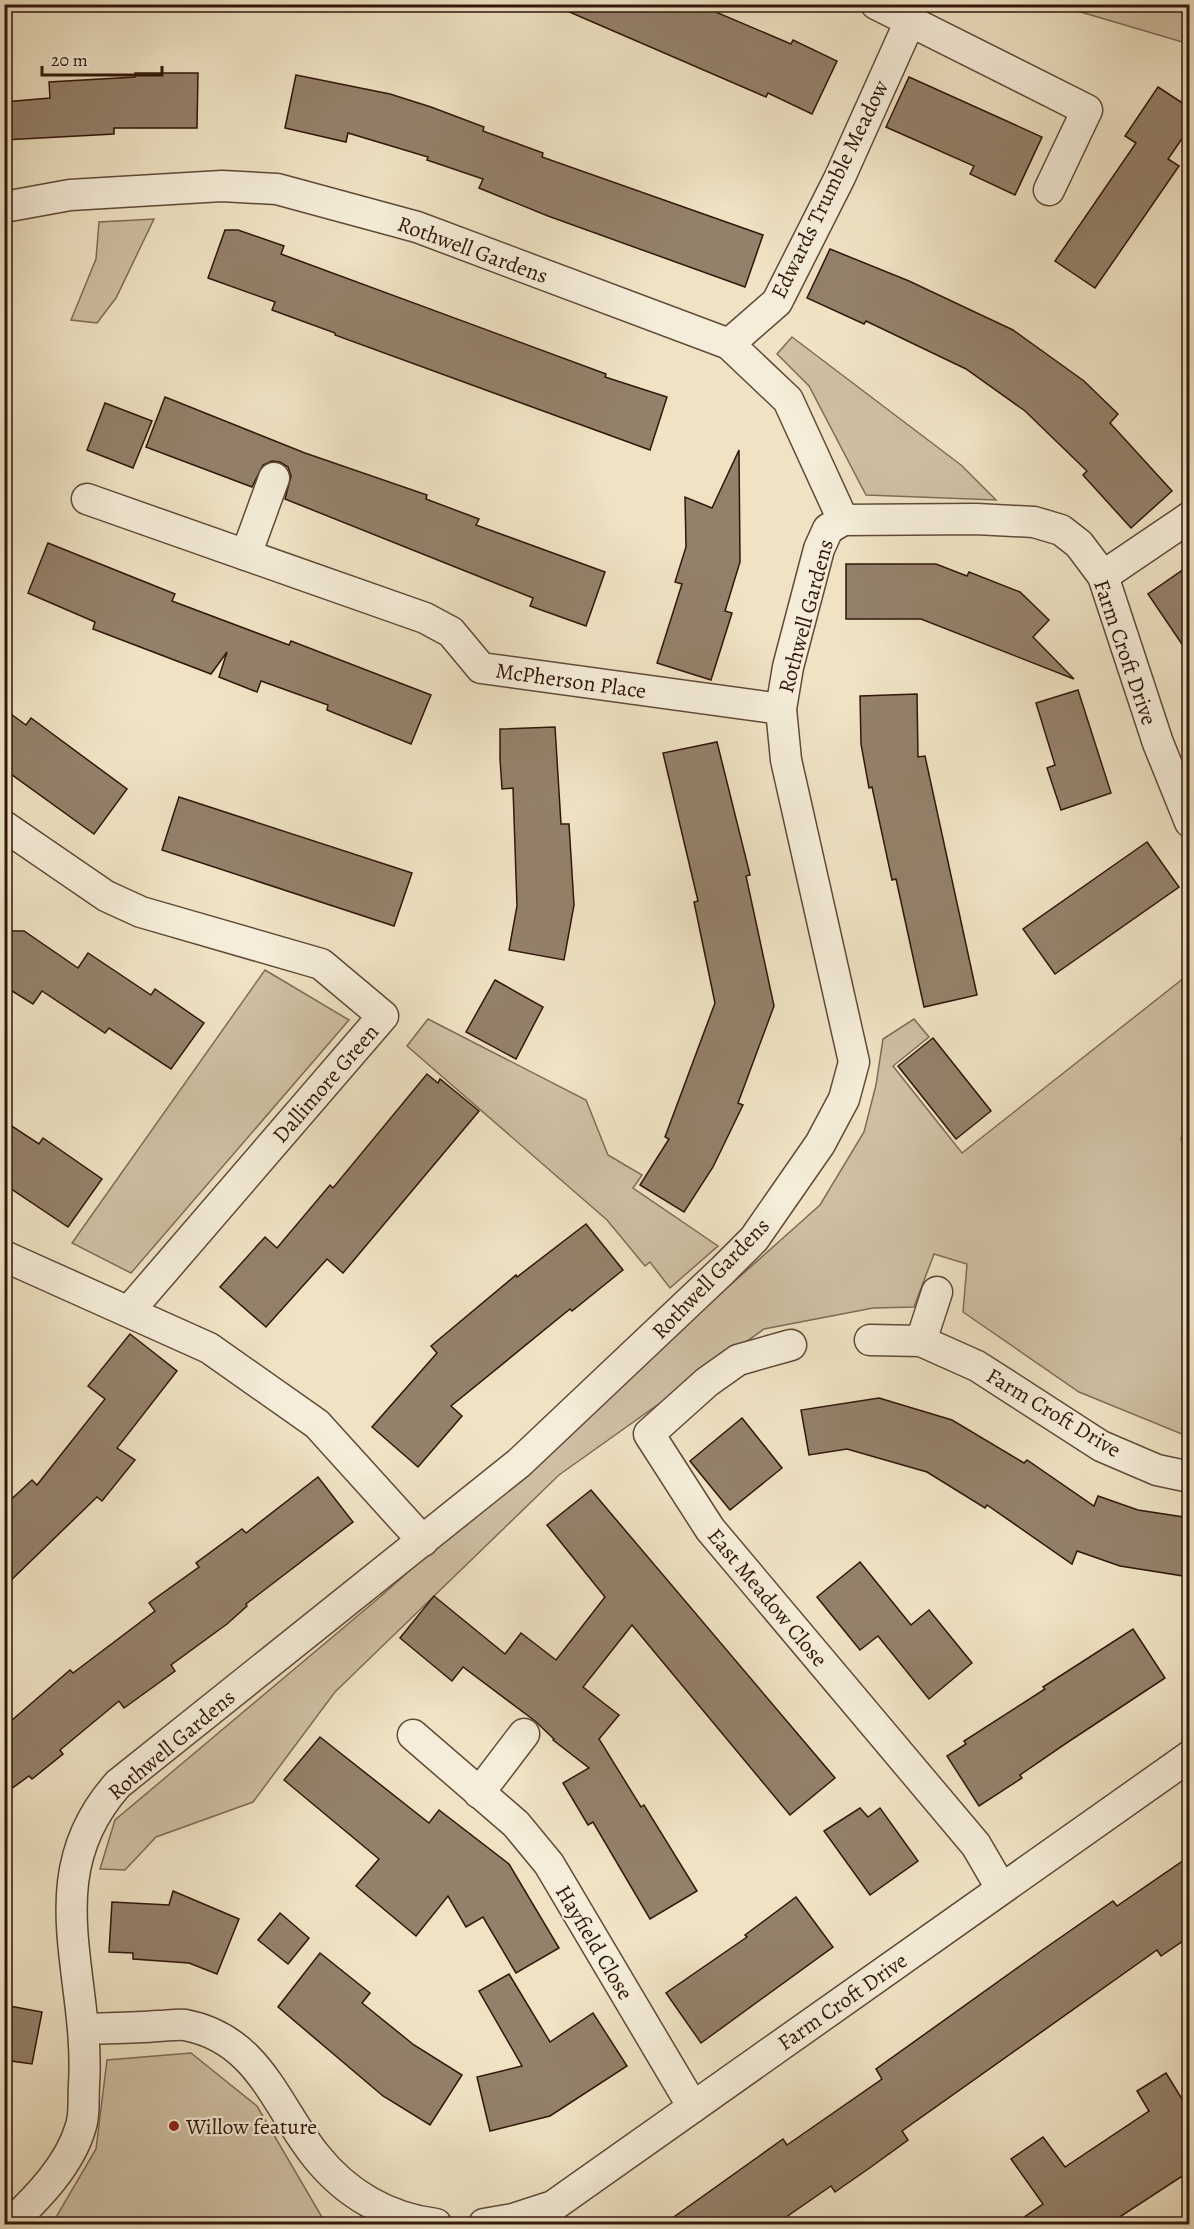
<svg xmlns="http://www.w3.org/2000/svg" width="1194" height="2229" font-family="Alegreya,serif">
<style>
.green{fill:#cfc0a4;stroke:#806b57;stroke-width:1.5}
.building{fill:#94816b;stroke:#31160a;stroke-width:1.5}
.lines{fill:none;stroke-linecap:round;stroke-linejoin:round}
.minor-casing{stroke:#604938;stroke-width:33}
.minor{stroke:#f5edd9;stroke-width:30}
.poi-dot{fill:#8f2418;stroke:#f5edd9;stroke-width:2}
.labels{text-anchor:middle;stroke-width:4.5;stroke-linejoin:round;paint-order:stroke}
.street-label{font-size:22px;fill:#31160a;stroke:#f5edd9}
.poi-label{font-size:22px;fill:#31160a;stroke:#f5edd9;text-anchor:start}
</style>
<rect width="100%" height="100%" fill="#efe3c4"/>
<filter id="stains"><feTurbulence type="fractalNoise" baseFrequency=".00333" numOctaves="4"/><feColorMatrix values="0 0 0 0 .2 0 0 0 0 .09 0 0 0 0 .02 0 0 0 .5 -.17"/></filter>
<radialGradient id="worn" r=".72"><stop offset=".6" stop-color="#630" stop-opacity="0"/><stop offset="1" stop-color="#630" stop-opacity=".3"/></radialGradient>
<g class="green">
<polygon points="1057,5 1189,5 1189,44"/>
<polygon points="154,219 116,298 97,323 71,320 96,259 99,222"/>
<polygon points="792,337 961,465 996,500 866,495 809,386 777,354"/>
<polygon points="265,970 349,1020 131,1273 72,1243"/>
<polygon points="1189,974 1190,1103 1181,1139 1190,1165 1189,1437 1079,1392 963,1312 967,1264 934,1254 914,1307 873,1308 764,1329 559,1475 335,1692 253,1802 156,1837 125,1870 100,1869 115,1820 380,1597 820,1205 864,1132 876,1085 883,1039 914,1019 929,1037 893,1066 962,1153"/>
<polygon points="428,1019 586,1100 608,1155 642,1175 633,1188 718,1246 670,1288 650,1262 645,1266 607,1220 407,1046"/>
<polygon points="191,2053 257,2106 326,2224 52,2224 96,2149 107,2060"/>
</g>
<g class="building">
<polygon points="551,4 697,4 791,44 793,40 837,61 812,114 768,93 766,97"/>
<polygon points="135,73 198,73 197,128 114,128 114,134 4,140 4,102 50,98 49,82 135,77"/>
<polygon points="296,75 390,94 431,107 484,127 483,131 543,153 542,157 763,235 745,287 548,216 479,188 483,179 427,160 428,157 348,133 346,142 285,128"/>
<polygon points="909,77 1042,137 1015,195 970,174 974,166 886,127"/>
<polygon points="1158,87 1190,108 1190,127 1168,159 1179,166 1095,288 1055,261 1136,143 1125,136"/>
<polygon points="225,230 238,230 284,246 281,254 606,374 605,377 667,397 650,450 335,335 335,333 272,310 275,302 208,278"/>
<polygon points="830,249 909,281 1013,330 1084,381 1118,414 1110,423 1172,491 1131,528 1083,475 1087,471 1025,411 966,369 866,321 864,324 807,298"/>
<polygon points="165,397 305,453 427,495 426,499 479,519 476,525 605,572 586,626 530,606 533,598 285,499 291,476 288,467 280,462 272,461 263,465 252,487 146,447"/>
<polygon points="105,403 152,421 133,468 87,450"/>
<polygon points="739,450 740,562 725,611 732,613 711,680 657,663 682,584 675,582 686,547 685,497 712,508"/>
<polygon points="48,543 175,594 172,601 289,645 291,641 431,695 411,744 327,710 328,705 261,681 257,692 219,677 227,652 211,674 93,629 95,622 28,593"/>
<polygon points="846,564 936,564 967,576 969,572 1020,592 1049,620 1033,637 1074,679 921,619 846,619"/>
<polygon points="1190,565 1190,656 1148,594"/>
<polygon points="1078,690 1111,793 1061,810 1047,768 1055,765 1036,703"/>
<polygon points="917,694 918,757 925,756 977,995 924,1007 896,879 892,880 872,787 869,788 861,744 860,696"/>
<polygon points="4,709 26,725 31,718 127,789 94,834 4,769"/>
<polygon points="555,727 561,824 569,824 574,905 564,960 509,950 517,906 513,788 502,789 500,759 500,729"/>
<polygon points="717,742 750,875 746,876 774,1006 738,1103 743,1105 713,1167 684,1212 640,1185 669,1139 665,1137 715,1003 694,902 698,901 663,753"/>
<polygon points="179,797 412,873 394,926 162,850"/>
<polygon points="1147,842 1179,887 1055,974 1023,929"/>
<polygon points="12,931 24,931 78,968 88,953 151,995 155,989 204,1023 171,1069 109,1028 105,1033 42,991 33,1004 4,986 4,941"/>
<polygon points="495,980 543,1007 516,1059 466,1032"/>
<polygon points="933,1038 991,1111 956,1139 898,1066"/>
<polygon points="427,1074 438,1083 440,1079 479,1111 343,1273 327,1259 266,1327 220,1287 265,1237 277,1248 330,1185 333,1188"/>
<polygon points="4,1121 39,1144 43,1138 102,1179 68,1227 4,1184"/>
<polygon points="586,1224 623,1270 572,1311 570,1309 451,1406 462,1416 418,1467 372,1427 437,1353 431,1346 516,1275 517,1277"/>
<polygon points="130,1334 177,1371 117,1448 135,1460 102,1501 97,1497 4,1587 4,1506 32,1480 37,1485 105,1399 88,1386"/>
<polygon points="879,1398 952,1420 1024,1463 1027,1460 1094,1506 1098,1496 1138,1510 1190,1518 1190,1577 1120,1566 1077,1551 1072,1564 987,1505 985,1508 927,1472 847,1449 809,1455 801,1410"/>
<polygon points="742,1418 782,1468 730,1510 690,1461"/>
<polygon points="318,1477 353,1522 246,1604 247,1606 227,1624 171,1665 175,1671 124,1708 119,1701 60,1750 63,1754 32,1779 29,1776 4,1794 4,1727 70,1670 73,1673 155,1611 149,1603 199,1567 196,1563 242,1529 246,1533"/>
<polygon points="591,1490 835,1778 790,1815 632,1625 583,1687 619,1715 599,1739 641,1807 644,1805 697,1891 650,1919 593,1822 588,1825 563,1783 589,1768 553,1740 554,1739 535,1721 463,1667 452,1681 400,1638 434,1596 505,1654 521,1633 556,1660 605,1597 547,1525"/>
<polygon points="860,1562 911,1625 929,1610 972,1663 929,1699 878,1636 860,1650 817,1597"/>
<polygon points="1133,1629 1165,1678 1068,1742 1020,1775 1022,1778 979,1806 947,1756 966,1744 964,1741 1045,1689 1043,1687"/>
<polygon points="320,1737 429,1823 439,1810 509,1864 559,1948 516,1973 483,1917 466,1927 448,1896 416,1936 356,1886 379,1859 284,1780"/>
<polygon points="860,1808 868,1817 880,1808 918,1861 870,1895 824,1831"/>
<polygon points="1190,1856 1190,1936 1161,1956 1157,1950 902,2131 908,2140 871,2167 835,2192 831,2186 776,2224 664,2224 783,2139 787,2145 882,2079 876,2069 1041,1951 1113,1901 1117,1906"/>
<polygon points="173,1891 239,1919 217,1974 189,1963 133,1959 133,1953 109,1952 112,1902 169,1905"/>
<polygon points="796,1897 833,1947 701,2043 666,1993 747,1937 745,1935"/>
<polygon points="280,1913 309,1938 288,1964 258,1940"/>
<polygon points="320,1953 370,1993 362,2003 414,2045 462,2075 430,2125 383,2096 278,2007"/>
<polygon points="509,1974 550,2042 593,2013 627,2066 550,2116 490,2131 477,2077 522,2066 479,1991"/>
<polygon points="4,2005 42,2012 32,2064 4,2060"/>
<polygon points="1166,2073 1190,2112 1190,2171 1109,2224 1014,2224 1043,2204 1011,2159 1043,2137 1065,2167 1149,2111 1137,2091"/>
</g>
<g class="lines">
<defs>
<g id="minor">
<polyline points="876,4 1087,110 1049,190"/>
<path d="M4,207L70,195L222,186L277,189L417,227L729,344L788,400L843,520L828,529L819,549L788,667L781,709L786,760L854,1062L844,1099L820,1144L754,1239L723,1270L519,1463L118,1784C34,1878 91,1975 84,2085C83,2098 85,2113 81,2126C70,2165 38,2197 10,2224"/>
<polyline points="729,344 777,302 840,177 910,21"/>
<polyline points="87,499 425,618 451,632 481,668 781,709"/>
<polyline points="843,520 976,519 1034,522 1061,530 1079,544 1103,576 1158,743 1190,822"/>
<polyline points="246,555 274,478"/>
<polyline points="1103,576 1190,517"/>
<polyline points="4,826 106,896 141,912 321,964 383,1016 129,1311"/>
<polyline points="4,1256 209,1348 317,1424 423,1541"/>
<polyline points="870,1340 921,1341 977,1366 1101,1446 1157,1470 1190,1477"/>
<polyline points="921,1341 937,1292"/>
<polyline points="791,1345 738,1360 707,1382 649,1434 710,1529 976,1845 1001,1888"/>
<polyline points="413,1735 516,1824 549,1864 693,2107"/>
<polyline points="479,1793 524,1734"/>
<path d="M84,2029C109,2028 133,2028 158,2026C166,2026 176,2024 185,2025C259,2039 275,2105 316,2156C346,2194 388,2218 436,2224"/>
<polyline points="484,2224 513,2219 553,2206 1190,1756"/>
</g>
</defs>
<use href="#minor" class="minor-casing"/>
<use href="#minor" class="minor"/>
</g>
<circle class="poi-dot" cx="174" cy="2126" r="6"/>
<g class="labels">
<g class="street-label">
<text transform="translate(829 189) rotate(-64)" y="8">Edwards Trumble Meadow</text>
<text transform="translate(473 249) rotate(20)" y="8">Rothwell Gardens</text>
<text transform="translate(805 616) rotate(-75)" y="8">Rothwell Gardens</text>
<text transform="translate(1126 652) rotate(71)" y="8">Farm Croft Drive</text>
<text transform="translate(571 680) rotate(8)" y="8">McPherson Place</text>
<text transform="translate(325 1083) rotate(-49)" y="8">Dallimore Green</text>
<text transform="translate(710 1278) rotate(-46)" y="8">Rothwell Gardens</text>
<text transform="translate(1054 1412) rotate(31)" y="8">Farm Croft Drive</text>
<text transform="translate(768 1597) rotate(50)" y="8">East Meadow Close</text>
<text transform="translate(171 1744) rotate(-40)" y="8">Rothwell Gardens</text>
<text transform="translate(595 1942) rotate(59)" y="8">Hayfield Close</text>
<text transform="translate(842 2001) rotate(-35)" y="8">Farm Croft Drive</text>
</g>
<g class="poi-label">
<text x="186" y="2134">Willow feature</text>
</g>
</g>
<rect width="1194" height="2229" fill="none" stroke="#efe3c4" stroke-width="24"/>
<rect x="6" y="6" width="1182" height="2217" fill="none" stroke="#31160a" stroke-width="3"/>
<rect x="12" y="12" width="1170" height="2205" fill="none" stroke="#31160a" stroke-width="1.5"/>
<path d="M42 66v9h120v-9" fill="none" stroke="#31160a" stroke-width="3"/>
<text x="51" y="66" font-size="18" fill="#31160a" stroke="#f5edd9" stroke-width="4.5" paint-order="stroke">20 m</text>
<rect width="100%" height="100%" filter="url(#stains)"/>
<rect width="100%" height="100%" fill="url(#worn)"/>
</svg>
